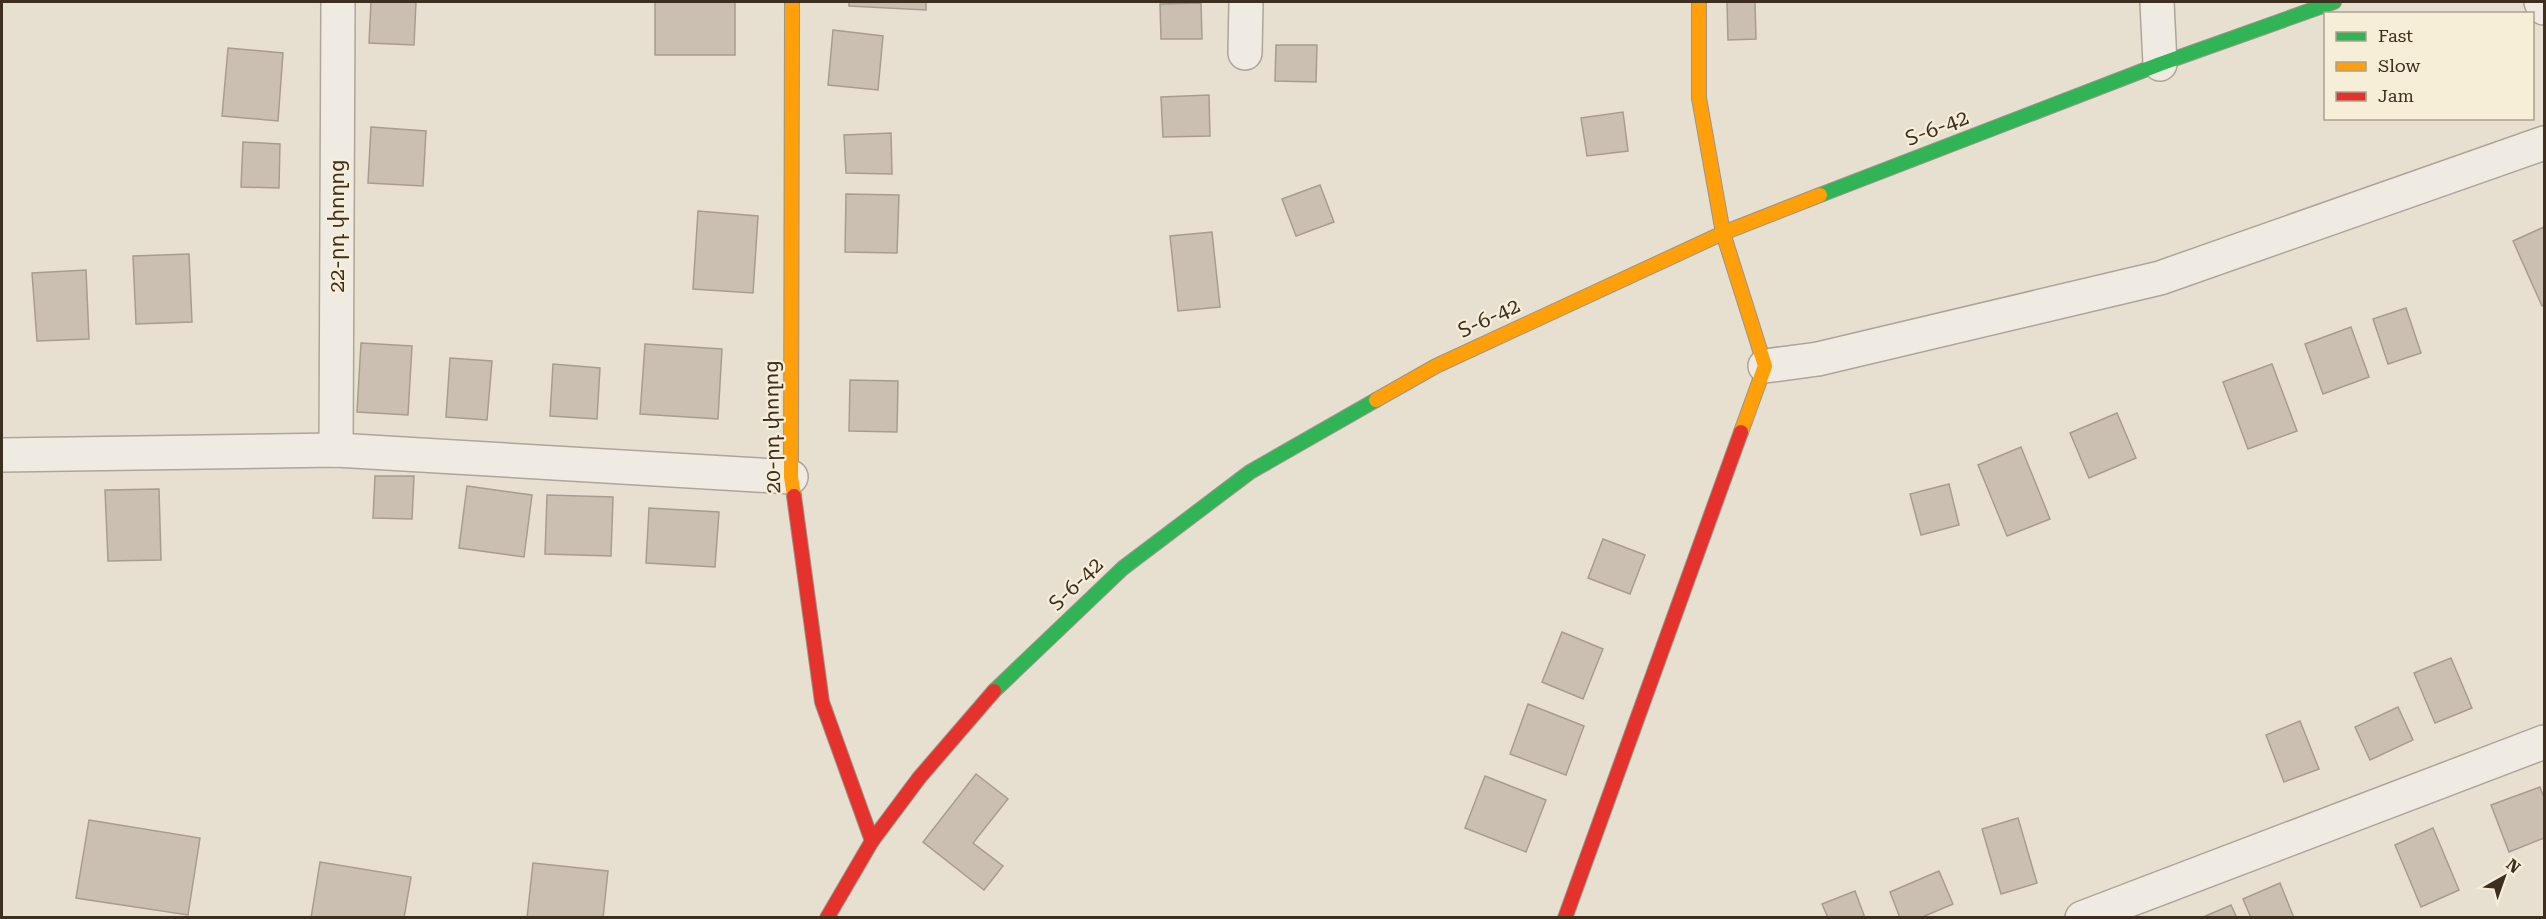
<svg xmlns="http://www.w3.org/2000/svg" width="2546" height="919" font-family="'Roboto Serif','Noto Sans Armenian',serif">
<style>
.building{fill:#cbbfb2;stroke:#a89c90;stroke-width:1.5}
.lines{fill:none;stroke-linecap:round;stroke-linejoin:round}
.street-casing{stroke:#ada599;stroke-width:36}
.fast-casing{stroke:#9c958a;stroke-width:16}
.slow-casing{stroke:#9c958a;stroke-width:16}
.jam-casing{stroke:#9c958a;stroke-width:16}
.street{stroke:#efebe3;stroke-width:33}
.fast{stroke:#30b455;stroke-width:14}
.slow{stroke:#ff9f0a;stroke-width:14}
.jam{stroke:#e5322d;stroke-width:14}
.labels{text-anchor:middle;stroke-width:4.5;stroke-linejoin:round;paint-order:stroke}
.street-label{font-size:21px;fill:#3d2e20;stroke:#f7eed8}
</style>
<rect width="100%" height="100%" fill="#e7e0d1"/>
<g class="building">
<polygon points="371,2 416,2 414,45 369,43"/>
<rect x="655" y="2" width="80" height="53"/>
<polygon points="849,2 926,2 926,10 849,6"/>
<polygon points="1727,2 1755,2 1756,39 1728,40"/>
<polygon points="1201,3 1202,39 1161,39 1160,4"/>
<polygon points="833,30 883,36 878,90 828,85"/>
<polygon points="1276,45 1317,45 1316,82 1275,81"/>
<polygon points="228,48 283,53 278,121 222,116"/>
<polygon points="1209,95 1210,136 1163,137 1161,97"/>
<polygon points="1623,112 1628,151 1587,156 1581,118"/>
<polygon points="371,127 426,131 423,186 368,183"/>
<polygon points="891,133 892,174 846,173 844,135"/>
<polygon points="243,142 280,144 279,188 241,187"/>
<polygon points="1320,185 1334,222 1296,236 1282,199"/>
<polygon points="846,194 899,195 897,253 845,252"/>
<polygon points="698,211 758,216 753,293 693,289"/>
<polygon points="2544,227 2544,305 2542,306 2513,241"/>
<polygon points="1212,232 1220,307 1178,311 1170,236"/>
<polygon points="189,254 192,322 136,324 133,256"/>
<polygon points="86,270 89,339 37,341 32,273"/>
<polygon points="2406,308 2421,353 2388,364 2373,319"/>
<polygon points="2351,327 2369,377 2323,394 2305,344"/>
<polygon points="361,343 412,346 408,415 357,412"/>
<polygon points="645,344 722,349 718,419 640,414"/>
<polygon points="450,358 492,361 487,420 446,417"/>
<polygon points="553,364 600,368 597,419 550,416"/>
<polygon points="2272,364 2297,431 2248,449 2223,382"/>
<polygon points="850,380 898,381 897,432 849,431"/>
<polygon points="2117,413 2136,458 2089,478 2070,433"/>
<polygon points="2021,447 2050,519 2007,536 1978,465"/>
<polygon points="375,476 414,476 412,519 373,518"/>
<polygon points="1949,484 1959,525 1921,535 1910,494"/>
<polygon points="467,486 532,495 524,557 459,548"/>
<polygon points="159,489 161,560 108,561 105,490"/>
<polygon points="547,495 613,497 611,556 545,554"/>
<polygon points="649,508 719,512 715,567 646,563"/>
<polygon points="1603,539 1645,555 1630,594 1588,578"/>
<polygon points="1562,632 1603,649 1583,699 1542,682"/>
<polygon points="2451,658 2472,708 2435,723 2414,673"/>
<polygon points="1528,704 1584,726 1566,775 1510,754"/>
<polygon points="2398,707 2413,740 2370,760 2355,727"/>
<polygon points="2300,721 2319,769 2284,782 2266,735"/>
<polygon points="976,774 1008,799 973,843 1003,866 984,890 923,842"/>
<polygon points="1485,776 1546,800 1526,852 1465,828"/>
<polygon points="2540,787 2544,798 2544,838 2509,852 2491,805"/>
<polygon points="2018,818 2037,883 2001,894 1982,829"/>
<polygon points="89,820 200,838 188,915 76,898"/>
<polygon points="2433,828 2459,890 2421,907 2395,845"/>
<polygon points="320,862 411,877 404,918 311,918"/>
<polygon points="533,863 608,871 603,918 527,918"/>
<polygon points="1939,871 1953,904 1920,918 1900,918 1890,892"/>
<polygon points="2280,883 2294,918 2251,918 2243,899"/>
<polygon points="1855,891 1865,918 1828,918 1822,904"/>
<polygon points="2231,905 2237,918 2201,918"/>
</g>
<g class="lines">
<defs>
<g id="street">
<polyline points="2157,2 2160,64"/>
<polyline points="2541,2 2544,8"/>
<polyline points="1245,53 1246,2"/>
<polyline points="1765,366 1818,359 2160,278 2544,143"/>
<polyline points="336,450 338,2"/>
<polyline points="2,455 336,450 791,477"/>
<polyline points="2082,918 2544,742"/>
</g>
<g id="fast">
<polyline points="1820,195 2160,64 2334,2"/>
<polyline points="994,691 1123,568 1250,472 1376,400"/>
</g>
<g id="slow">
<polyline points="792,2 791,477 794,496"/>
<polyline points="1699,2 1699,98 1723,233 1765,366 1741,432"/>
<polyline points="1376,400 1436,366 1723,233 1820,195"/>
</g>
<g id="jam">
<polyline points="794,496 822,702 872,841"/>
<polyline points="827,918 872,841 919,778 994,691"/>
<polyline points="1565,918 1741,432"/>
</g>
</defs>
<use href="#street" class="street-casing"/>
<use href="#fast" class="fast-casing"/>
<use href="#slow" class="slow-casing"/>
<use href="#jam" class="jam-casing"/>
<use href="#street" class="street"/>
<use href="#fast" class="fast"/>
<use href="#slow" class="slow"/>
<use href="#jam" class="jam"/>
</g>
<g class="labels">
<g class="street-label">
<text transform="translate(1937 128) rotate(-21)" y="7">Տ-6-42</text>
<text transform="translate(337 226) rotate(-90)" y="7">22-րդ փողոց</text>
<text transform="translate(1489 318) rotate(-25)" y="7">Տ-6-42</text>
<text transform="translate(772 427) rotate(-91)" y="7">20-րդ փողոց</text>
<text transform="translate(1076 584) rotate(-44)" y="7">Տ-6-42</text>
</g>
</g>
<rect width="2546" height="919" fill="none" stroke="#3d2e20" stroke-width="6"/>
<rect x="2324" y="12" width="210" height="108" fill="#f7eed8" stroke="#ada18e" stroke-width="1.5"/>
<rect x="2336" y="32" width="30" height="9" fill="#30b455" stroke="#ada18e" stroke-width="1.5"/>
<text x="2378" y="42" font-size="18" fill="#3d2e20">Fast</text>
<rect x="2336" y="62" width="30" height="9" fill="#ff9f0a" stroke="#ada18e" stroke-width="1.5"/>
<text x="2378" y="72" font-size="18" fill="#3d2e20">Slow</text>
<rect x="2336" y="92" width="30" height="9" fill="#e5322d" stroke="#ada18e" stroke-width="1.5"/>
<text x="2378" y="102" font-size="18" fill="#3d2e20">Jam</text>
<g transform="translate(2504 877) rotate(40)" stroke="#f7eed8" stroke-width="4.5" paint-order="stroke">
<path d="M0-4.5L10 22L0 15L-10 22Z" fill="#3d2e20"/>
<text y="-9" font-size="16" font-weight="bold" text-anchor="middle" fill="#3d2e20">N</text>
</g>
</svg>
